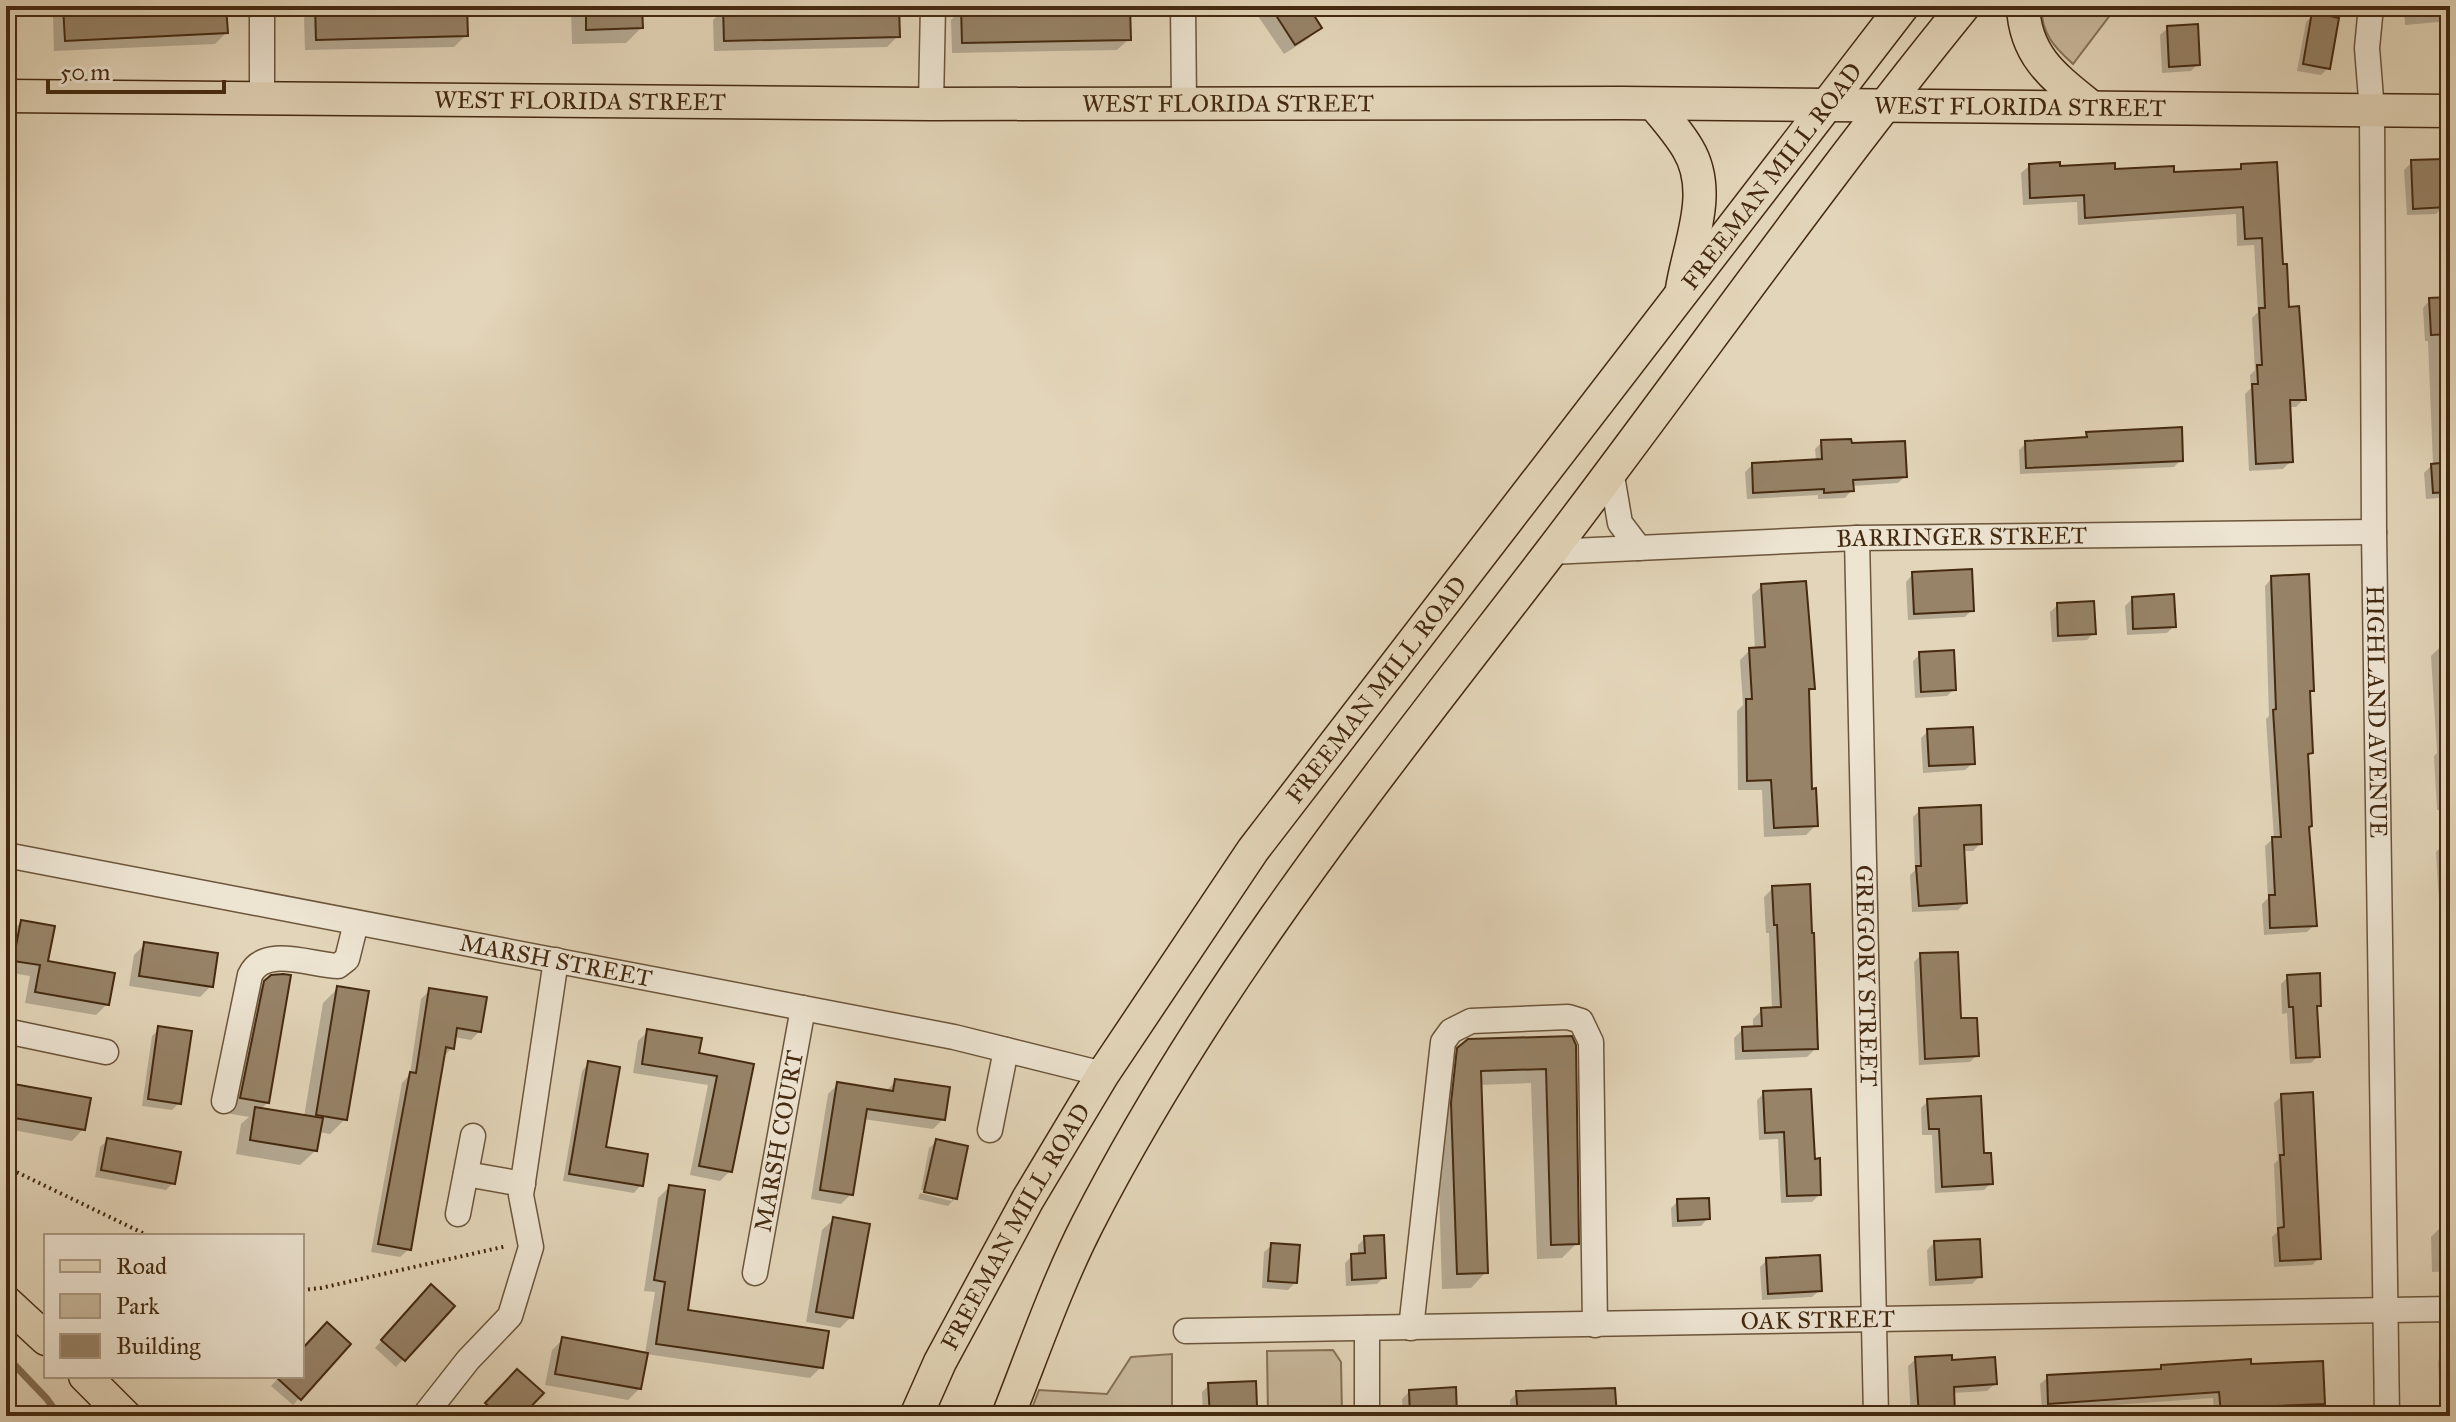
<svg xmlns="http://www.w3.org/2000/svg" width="2456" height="1422" font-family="'IM FELL Great Primer',serif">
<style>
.green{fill:#c8b89c;stroke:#867156;stroke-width:2}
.shadow{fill:#0003}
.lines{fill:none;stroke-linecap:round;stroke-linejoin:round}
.stream{stroke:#836e53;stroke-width:7}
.building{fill:#978368;stroke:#452a10;stroke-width:2}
.minor-casing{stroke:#6c553a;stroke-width:27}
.major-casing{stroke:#452a10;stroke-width:35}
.path{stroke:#452a10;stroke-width:4;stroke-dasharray:2 4;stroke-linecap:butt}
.minor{stroke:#ede4d2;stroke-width:24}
.major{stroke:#e3d5b9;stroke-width:32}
.labels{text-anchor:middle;stroke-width:7;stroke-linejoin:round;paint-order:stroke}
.street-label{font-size:24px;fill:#452a10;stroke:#ede4d2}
</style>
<rect width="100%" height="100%" fill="#e3d5b9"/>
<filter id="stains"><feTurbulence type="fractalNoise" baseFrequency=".0025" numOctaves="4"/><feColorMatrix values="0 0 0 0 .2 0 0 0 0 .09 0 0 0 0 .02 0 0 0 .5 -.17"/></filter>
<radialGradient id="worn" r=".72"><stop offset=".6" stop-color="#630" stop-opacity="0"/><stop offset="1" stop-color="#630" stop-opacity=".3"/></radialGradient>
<g class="green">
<path d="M2041,6H2117L2073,64C2053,46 2042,34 2041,6Z"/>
<polygon points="1333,1350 1341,1362 1342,1416 1268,1416 1267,1351"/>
<polygon points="1172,1354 1172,1416 1029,1416 1039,1390 1107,1394 1131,1357"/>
</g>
<g class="shadow">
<polygon points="63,6 224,6 226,33 215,44 54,51 53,16"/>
<polygon points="465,6 465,36 454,47 305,50 304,18 316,7"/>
<polygon points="571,6 651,6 640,8 641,28 626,43 572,44"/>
<polygon points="897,6 898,36 887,47 714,51 713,20 724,9"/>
<polygon points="1128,6 1129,39 1117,50 952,53 951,20 962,9"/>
<polygon points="1251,6 1305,6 1319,28 1308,39 1284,54"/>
<polygon points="2404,6 2450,6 2450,21 2405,25"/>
<polygon points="2313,15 2328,68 2321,75 2297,71 2306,22"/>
<polygon points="2168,28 2198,64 2191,71 2162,73 2160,35"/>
<polygon points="2450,160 2450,206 2444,206 2436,214 2407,215 2404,170 2412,162"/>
<polygon points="2029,166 2172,174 2237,171 2242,166 2281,267 2304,399 2296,407 2288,407 2291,461 2283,469 2249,471 2245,394 2251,388 2250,375 2255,370 2252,318 2258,312 2254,245 2237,246 2236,214 2078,225 2077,202 2023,205 2021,173"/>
<polygon points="2450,299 2450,497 2426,499 2424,473 2433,464 2428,341 2425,341 2423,308 2430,300"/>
<polygon points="2087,434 2181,460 2174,467 2020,474 2019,450 2026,443 2082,440"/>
<polygon points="1822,442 1850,445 1905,476 1898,483 1852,486 1852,490 1845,498 1818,499 1818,495 1747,499 1745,472 1752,465 1816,462 1815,449"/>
<polygon points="1913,574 1972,610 1965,617 1908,620 1906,582"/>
<polygon points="2272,578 2312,690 2308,694 2311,753 2306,757 2307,828 2314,925 2307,932 2264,935 2262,904 2268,898 2265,846 2274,838 2266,719 2269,716 2265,586"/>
<polygon points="1762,586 1813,688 1807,694 1810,791 1816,825 1806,835 1764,837 1762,790 1738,790 1737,711 1743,705 1740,660 1750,650 1755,650 1752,595"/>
<polygon points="2132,599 2174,626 2167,633 2127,635 2125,606"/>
<polygon points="2058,605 2094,633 2087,640 2052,642 2050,612"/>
<polygon points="2450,646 2450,810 2437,810 2434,756 2437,753 2431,656 2440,647"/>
<polygon points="1920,654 1954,689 1947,696 1915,698 1913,661"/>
<polygon points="1928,731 1973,763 1965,770 1923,773 1921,738"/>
<polygon points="1920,810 1980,844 1973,851 1962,851 1965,903 1958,910 1912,912 1910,875 1915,870 1913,817"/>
<polygon points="2450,844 2450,950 2442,951 2436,852 2443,845"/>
<polygon points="1773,888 1816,1048 1807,1057 1735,1060 1734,1038 1743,1029 1753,1028 1753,1019 1762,1010 1772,1010 1769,933 1766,933 1764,897"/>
<polygon points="21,922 46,962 107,1004 96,1015 25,1003 30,976 6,972 10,933"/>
<polygon points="145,944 211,986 200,997 129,986 134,955"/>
<polygon points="1921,955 1977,1055 1970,1062 1919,1065 1914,962"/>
<polygon points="2288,977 2319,1005 2315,1009 2318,1056 2311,1063 2290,1064 2287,1013 2282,1014 2281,984"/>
<polygon points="265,983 268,1102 260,1110 304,1117 323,1003 338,988 345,1119 330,1134 318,1132 316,1150 300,1165 236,1154 241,1124 249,1117 226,1113 250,999"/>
<polygon points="2450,986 2450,1025 2447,1026 2445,992"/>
<polygon points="430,990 480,1031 471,1040 454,1037 452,1048 443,1057 409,1249 400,1257 371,1252 402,1083 410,1074 421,999"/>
<polygon points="159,1029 179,1103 172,1110 142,1106 152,1036"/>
<polygon points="648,1031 697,1054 751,1065 730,1171 720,1181 690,1175 708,1085 633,1073 638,1041"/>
<polygon points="1570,1038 1577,1243 1562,1258 1537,1259 1531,1083 1480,1085 1486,1272 1471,1288 1442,1289 1437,1120 1443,1065 1459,1049"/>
<polygon points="589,1063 604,1149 641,1185 634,1193 563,1181 582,1071"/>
<polygon points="2450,1066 2450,1170 2441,1170 2441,1143 2448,1136 2445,1072"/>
<polygon points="896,1081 943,1119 933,1129 863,1119 851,1194 841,1204 811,1199 828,1094 838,1084 885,1092"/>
<polygon points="15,1086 83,1129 72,1141 13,1130 10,1149 6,1152 6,1095"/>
<polygon points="1764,1093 1813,1161 1819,1195 1812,1202 1781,1203 1778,1139 1759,1140 1757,1100"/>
<polygon points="2282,1096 2319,1258 2312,1265 2274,1267 2272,1237 2277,1232 2274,1164 2278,1160 2274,1103"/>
<polygon points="1928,1101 1991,1183 1984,1190 1935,1193 1932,1135 1922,1135 1921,1108"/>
<polygon points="108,1140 173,1183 166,1190 95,1177 100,1147"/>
<polygon points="937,1141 955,1198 948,1206 918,1199 920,1193 952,1201 952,1196 921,1190 929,1148"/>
<polygon points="669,1187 685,1312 821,1367 810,1378 646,1354 640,1388 628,1400 545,1385 552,1350 563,1339 645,1354 655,1292 644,1291 658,1198"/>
<polygon points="1678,1201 1708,1218 1701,1226 1672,1227 1671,1208"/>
<polygon points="834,1219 851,1317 840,1328 806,1322 822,1230"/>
<polygon points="2450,1225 2450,1271 2432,1272 2431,1237 2442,1226"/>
<polygon points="1365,1238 1384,1277 1377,1284 1346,1286 1345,1263 1352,1256 1358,1256 1358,1245"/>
<polygon points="1934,1243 1980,1276 1972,1284 1929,1286 1927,1250"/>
<polygon points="1272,1245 1296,1282 1288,1290 1262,1288 1264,1252"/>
<polygon points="1767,1260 1820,1290 1812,1297 1762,1300 1760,1267"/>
<polygon points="424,1294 452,1306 396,1367 375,1348"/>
<polygon points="349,1344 293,1405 271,1386 280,1376 302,1376 302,1351"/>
<polygon points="2450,1353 2450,1398 2440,1398 2438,1361 2445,1354"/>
<polygon points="1916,1359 1950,1362 1995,1384 1987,1391 1952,1393 1953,1416 1911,1416 1908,1366"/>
<polygon points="2321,1363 2324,1416 2296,1416 2296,1411 2214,1416 2213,1398 2042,1410 2040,1384 2048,1377 2157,1371 2162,1367"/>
<polygon points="506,1382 519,1416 477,1416 476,1415"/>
<polygon points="1209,1385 1255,1405 1248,1412 1227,1413 1227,1416 1203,1416 1202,1392"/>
<polygon points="1409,1392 1455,1416 1403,1416 1402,1399"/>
<polygon points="1517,1393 1615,1416 1511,1416 1510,1400"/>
<polygon points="1719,1411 1719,1416 1696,1416 1700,1412"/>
<polygon points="1798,1414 1798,1416 1762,1416"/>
</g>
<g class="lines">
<polyline class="stream" points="6,1356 47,1399 59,1416"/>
</g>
<g class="building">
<polygon points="63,6 226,6 228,33 65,41"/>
<polygon points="315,6 467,6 468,36 316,40"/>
<polygon points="586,6 642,6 643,28 586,30"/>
<polygon points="761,6 899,6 900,37 724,41 723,7"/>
<polygon points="994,6 1130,6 1131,40 962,43 961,7"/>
<polygon points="1270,6 1308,6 1322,28 1295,45"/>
<polygon points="2312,12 2339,18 2330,69 2303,64"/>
<polygon points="2198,24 2200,65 2169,67 2167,26"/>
<polygon points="2443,159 2446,207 2413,209 2411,160"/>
<polygon points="2060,162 2060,166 2115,163 2115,169 2174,166 2174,172 2241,169 2241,164 2277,162 2283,264 2287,264 2289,307 2299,306 2306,400 2290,400 2293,462 2256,464 2252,384 2258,384 2257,365 2262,365 2259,308 2265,308 2262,238 2245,239 2243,207 2085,218 2084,195 2030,198 2029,164"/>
<polygon points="2450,297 2450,334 2431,335 2429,298"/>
<polygon points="2182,427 2183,461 2026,468 2025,441 2087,437 2086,432"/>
<polygon points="1851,439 1852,443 1905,441 1907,477 1853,480 1854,491 1824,493 1824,489 1753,493 1752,463 1822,459 1821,440"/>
<polygon points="2450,462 2450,492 2433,493 2431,464"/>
<polygon points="1972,569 1974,611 1914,614 1912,572"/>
<polygon points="2309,574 2314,691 2310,691 2313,753 2308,754 2312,826 2309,827 2317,926 2270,928 2269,895 2275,895 2272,837 2281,837 2273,710 2276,709 2271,576"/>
<polygon points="1806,581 1815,689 1809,689 1812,789 1816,788 1818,826 1774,828 1771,780 1747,781 1746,699 1752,699 1749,648 1765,647 1761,584"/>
<polygon points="2174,594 2176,627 2133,629 2132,597"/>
<polygon points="2094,601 2096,634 2058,636 2057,603"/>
<polygon points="1954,650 1956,690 1921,692 1919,652"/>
<polygon points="1973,727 1975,764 1929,766 1927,729"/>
<polygon points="1981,805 1982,844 1964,845 1967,903 1919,906 1916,866 1921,866 1919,808"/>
<polygon points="1810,884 1812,933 1814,933 1818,1049 1743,1051 1742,1027 1762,1026 1761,1008 1781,1007 1777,925 1774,925 1772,886"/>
<polygon points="21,920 55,926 48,961 115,973 109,1005 35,992 40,965 13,961"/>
<polygon points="144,942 218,953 213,987 139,976"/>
<polygon points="1958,952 1961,1018 1977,1018 1979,1056 1925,1059 1920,953"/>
<polygon points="2320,973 2321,1006 2317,1006 2320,1057 2296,1058 2293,1007 2289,1007 2287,975"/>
<polygon points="283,974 291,975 269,1103 240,1098 264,981 271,975"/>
<polygon points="337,986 369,991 347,1120 316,1115"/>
<polygon points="429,988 487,997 481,1032 457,1028 454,1049 446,1047 411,1250 378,1244 410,1072 416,1073"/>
<polygon points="158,1026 192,1031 181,1104 148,1099"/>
<polygon points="647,1029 702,1038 699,1053 754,1064 732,1172 699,1166 717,1076 642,1064"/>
<polygon points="1572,1036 1576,1045 1579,1244 1551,1245 1546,1069 1481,1071 1488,1273 1457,1274 1451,1103 1457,1048 1468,1039"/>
<polygon points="588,1061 620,1067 606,1147 648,1154 643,1186 569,1174"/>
<polygon points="895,1079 950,1087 945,1120 867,1109 853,1195 820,1190 837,1082 893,1091"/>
<polygon points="14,1084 91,1098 85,1130 8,1117"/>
<polygon points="1811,1089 1815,1159 1820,1158 1821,1195 1787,1196 1784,1132 1765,1133 1763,1091"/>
<polygon points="2313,1092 2321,1259 2280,1261 2278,1228 2284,1227 2280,1155 2284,1155 2281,1094"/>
<polygon points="1981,1096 1984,1153 1991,1153 1993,1184 1942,1187 1939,1129 1929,1129 1927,1099"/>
<polygon points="255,1107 323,1118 317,1151 250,1140"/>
<polygon points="107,1138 181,1152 175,1184 101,1170"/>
<polygon points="936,1139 968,1146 957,1199 924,1192"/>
<polygon points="669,1185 705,1190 688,1310 829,1331 823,1368 656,1344 665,1282 654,1280"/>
<polygon points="1709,1198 1710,1219 1678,1221 1677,1199"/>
<polygon points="833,1217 870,1224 853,1318 816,1312"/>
<polygon points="1384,1235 1386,1278 1352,1280 1351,1254 1365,1253 1364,1236"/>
<polygon points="1980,1239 1982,1277 1936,1280 1934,1241"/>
<polygon points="1271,1243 1300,1245 1297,1283 1268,1281"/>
<polygon points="1820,1255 1822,1291 1768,1294 1766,1258"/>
<polygon points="431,1284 455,1306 405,1361 381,1340"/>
<polygon points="327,1322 351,1344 301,1400 275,1376 302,1376 302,1349"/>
<polygon points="562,1337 648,1353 641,1389 555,1374"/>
<polygon points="1952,1355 1952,1360 1995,1357 1997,1384 1954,1387 1955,1416 1919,1416 1915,1357"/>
<polygon points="2251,1359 2251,1364 2323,1361 2325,1404 2253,1407 2254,1411 2221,1413 2219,1392 2048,1404 2047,1375 2161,1369 2161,1365"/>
<polygon points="517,1369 544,1393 522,1416 500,1416 485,1403"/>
<polygon points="1256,1381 1257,1406 1229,1407 1229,1416 1210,1416 1208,1383"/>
<polygon points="1456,1387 1457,1416 1410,1416 1409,1390"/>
<polygon points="1615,1388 1617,1416 1518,1416 1516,1391"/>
</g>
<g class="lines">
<defs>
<g id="minor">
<polyline points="1183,6 1184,103"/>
<path id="s1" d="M2371,6L2367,48L2372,111L2374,532L2387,1416"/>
<polyline points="262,98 262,6"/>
<polyline points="931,104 933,6"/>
<polyline points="1611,470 1620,523 1639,548"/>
<path id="s2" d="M1857,538L1876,1416"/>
<path id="s3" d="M1550,552L1857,538L2374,532"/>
<path id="s4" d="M6,855L954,1037L1103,1074"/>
<polyline points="6,1031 106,1052"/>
<path d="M224,1101L250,975C264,945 311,965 338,966L347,959L356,923"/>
<polyline points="990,1130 1006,1050"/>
<polyline points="466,1174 523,1184"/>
<polyline points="458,1214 473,1136"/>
<path id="s5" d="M755,1273L803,1008"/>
<polyline points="1367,1328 1367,1416"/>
<polyline points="1411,1328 1443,1042 1451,1031 1471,1021 1568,1017 1581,1021 1591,1042 1595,1325"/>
<path id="s6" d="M1186,1331L2450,1309"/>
<polyline points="424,1416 468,1360 510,1316 531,1247 521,1195 556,960"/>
</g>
<g id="major">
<path d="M2023,6C2025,56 2054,77 2090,106"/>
<path id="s7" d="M6,96L931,104L1621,103L2450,111"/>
<path d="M1654,104C1665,118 1679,133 1688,149C1714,192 1689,244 1682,289"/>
<polyline points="6,1302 46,1339"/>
<polyline points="85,1376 125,1416"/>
<path id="s8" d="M916,1416L940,1362L1028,1199L1103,1074L1253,850L1903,6"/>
<path d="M1008,1416C1033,1353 1056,1286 1087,1225C1211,982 1383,770 1549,554C1688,372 1819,184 1964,6"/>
</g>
</defs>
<use href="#minor" class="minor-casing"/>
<use href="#major" class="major-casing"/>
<g class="path">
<polyline points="6,1167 149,1236"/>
<polyline points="302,1290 321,1288 507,1246"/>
</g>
<use href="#minor" class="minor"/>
<use href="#major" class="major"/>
</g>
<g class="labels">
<g class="street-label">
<text dy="8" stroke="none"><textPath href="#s7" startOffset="574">WEST FLORIDA STREET</textPath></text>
<text dy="8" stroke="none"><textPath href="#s7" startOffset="1222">WEST FLORIDA STREET</textPath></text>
<text dy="8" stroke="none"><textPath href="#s7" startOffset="2014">WEST FLORIDA STREET</textPath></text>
<text dy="8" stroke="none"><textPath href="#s8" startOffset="1510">FREEMAN MILL ROAD</textPath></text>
<text dy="8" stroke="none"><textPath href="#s3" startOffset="412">BARRINGER STREET</textPath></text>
<text dy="8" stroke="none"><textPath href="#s8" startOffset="862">FREEMAN MILL ROAD</textPath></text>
<text dy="8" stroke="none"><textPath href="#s1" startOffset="706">HIGHLAND AVENUE</textPath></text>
<text dy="8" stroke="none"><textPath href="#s4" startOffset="560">MARSH STREET</textPath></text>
<text dy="8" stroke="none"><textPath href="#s2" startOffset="438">GREGORY STREET</textPath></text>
<text dy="8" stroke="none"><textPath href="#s5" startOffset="134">MARSH COURT</textPath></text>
<text dy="8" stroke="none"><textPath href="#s8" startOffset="214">FREEMAN MILL ROAD</textPath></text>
<text dy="8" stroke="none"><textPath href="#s6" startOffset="632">OAK STREET</textPath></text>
</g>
</g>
<rect width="2456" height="1422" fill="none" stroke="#e3d5b9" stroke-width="32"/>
<rect x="8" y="8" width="2440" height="1406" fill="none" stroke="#452a10" stroke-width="4"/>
<rect x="16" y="16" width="2424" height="1390" fill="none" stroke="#452a10" stroke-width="2"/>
<rect x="44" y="1234" width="260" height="144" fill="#ede4d2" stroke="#aa9a84" stroke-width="2"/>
<rect x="60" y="1260" width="40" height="12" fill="#e3d5b9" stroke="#aa9a84" stroke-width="2"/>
<text x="116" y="1274" font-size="24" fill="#452a10">Road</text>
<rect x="60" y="1294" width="40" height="24" fill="#c8b89c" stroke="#aa9a84" stroke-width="2"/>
<text x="116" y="1314" font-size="24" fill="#452a10">Park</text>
<rect x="60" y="1334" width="40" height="24" fill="#978368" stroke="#aa9a84" stroke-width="2"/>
<text x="116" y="1354" font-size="24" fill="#452a10">Building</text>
<path d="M48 80v12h176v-12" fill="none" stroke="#452a10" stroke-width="4"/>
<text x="60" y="80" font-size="24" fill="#452a10" stroke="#ede4d2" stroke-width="6" paint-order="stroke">50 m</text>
<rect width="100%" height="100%" filter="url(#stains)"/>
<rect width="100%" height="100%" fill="url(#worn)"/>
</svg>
